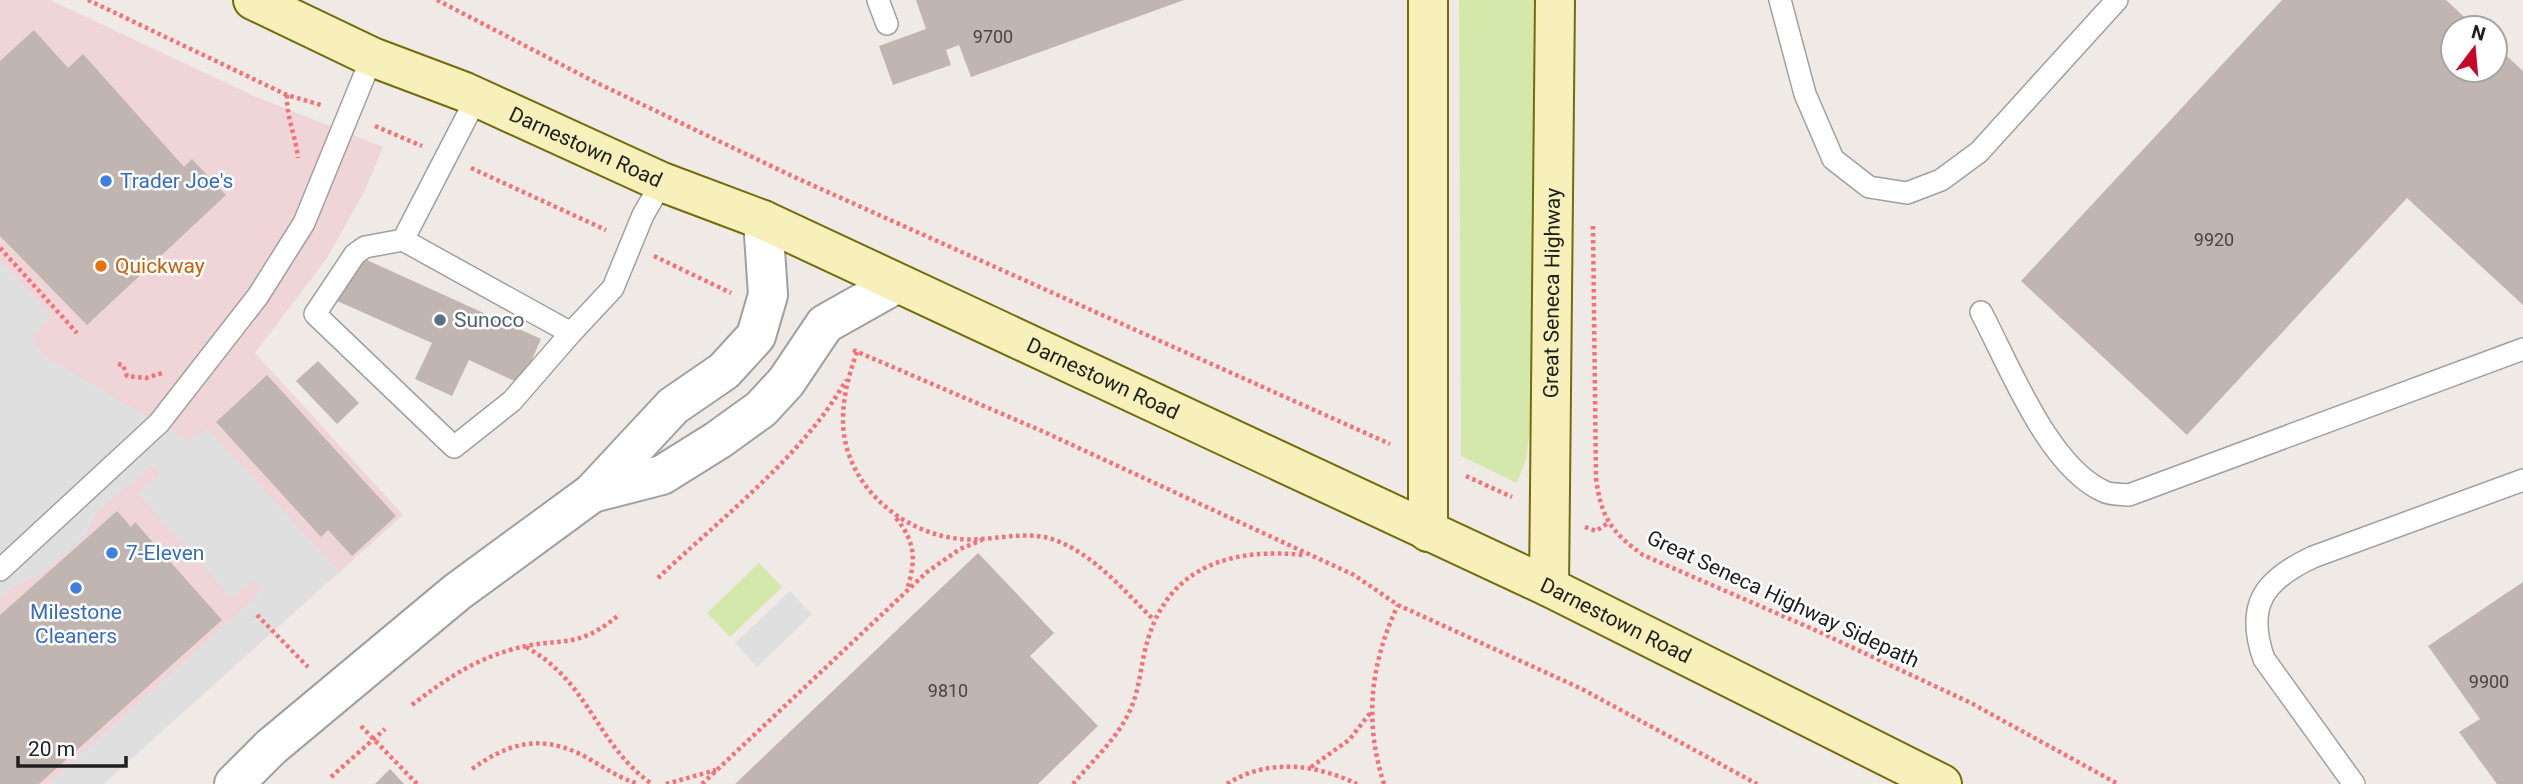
<svg xmlns="http://www.w3.org/2000/svg" width="2523" height="784" font-family="Roboto,sans-serif">
<style>
.commercial{fill:#efd5d8}
.grass{fill:#d4e8ac}
.parking{fill:#dfdfdf}
.building{fill:#c0b5b1}
.lines{fill:none;stroke-linecap:round;stroke-linejoin:round}
.lane-casing{stroke:#a0a0a0;stroke-width:24}
.street-casing{stroke:#a0a0a0;stroke-width:42}
.secondary-casing{stroke:#736c08;stroke-width:42}
.path{stroke:#f57079;stroke-width:4.5;stroke-dasharray:3.5 3.5;stroke-linecap:butt}
.lane{stroke:#fff;stroke-width:21}
.street{stroke:#fff;stroke-width:38}
.secondary{stroke:#f7f0bb;stroke-width:38}
.shop-dot{fill:#3f7fe0;stroke:#fff;stroke-width:2.5}
.food-dot{fill:#e8710a;stroke:#fff;stroke-width:2.5}
.service-dot{fill:#5c6f8a;stroke:#fff;stroke-width:2.5}
.labels{text-anchor:middle;stroke-width:5;stroke-linejoin:round;paint-order:stroke}
.number-label{font-size:18px;fill:#474444}
.street-label{font-size:21px;fill:#1f1f1f;stroke:#fff}
.shop-label{font-size:21px;fill:#366cbe;stroke:#fff;text-anchor:start}
.food-label{font-size:21px;fill:#c56008;stroke:#fff;text-anchor:start}
.service-label{font-size:21px;fill:#4e5e75;stroke:#fff;text-anchor:start}
</style>
<rect width="100%" height="100%" fill="#efeae5"/>
<polygon class="commercial" points="0,0 50,0 254,96 383,147 364,192 327,258 255,353 403,515 103,784 0,784"/>
<g class="grass">
<polygon points="1459,0 1534,0 1534,402 1526,459 1517,483 1461,456"/>
<polygon points="759,563 782,587 730,637 707,613"/>
</g>
<g class="parking">
<polygon points="0,259 51,315 31,339 47,358 187,440 195,439 206,428 339,571 103,784 48,784 257,596 261,585 251,581 232,598 138,493 158,476 158,470 151,466 97,512 85,536 41,575 16,585 0,599"/>
<polygon points="790,591 812,614 757,667 735,643"/>
</g>
<g class="building">
<polygon points="916,0 1184,0 971,77 959,45 946,50 951,65 893,85 879,46 926,29"/>
<polygon points="2282,0 2446,0 2476,28 2453,28 2453,70 2495,70 2495,45 2523,71 2523,305 2407,198 2187,435 2021,281"/>
<polygon points="34,30 68,68 83,54 184,167 192,159 226,195 87,325 0,236 0,61"/>
<polygon points="358,256 541,339 521,384 469,360 452,396 415,379 432,343 337,301"/>
<polygon points="318,361 359,403 337,424 296,381"/>
<polygon points="267,375 396,516 352,556 328,530 321,537 216,422"/>
<polygon points="117,511 131,527 135,522 222,620 39,784 0,784 0,615"/>
<polygon points="978,553 1054,633 1030,656 1098,726 1038,784 735,784"/>
<polygon points="2523,582 2523,784 2497,784 2459,732 2480,719 2428,646"/>
<polygon points="390,769 404,784 375,784"/>
</g>
<g class="lines">
<defs>
<g id="lane">
<polyline points="878,0 887,24"/>
<polyline points="1780,0 1805,94 1833,159 1869,187 1907,193 1941,180 1979,152 2117,0"/>
<polyline points="403,240 477,97"/>
<path d="M1981,312C2009,365 2048,466 2103,491C2110,495 2121,494 2129,495L2523,349"/>
<polyline points="571,333 512,401 454,447 315,314 355,254 365,247 403,240 571,333 613,288 643,215 662,182"/>
<polyline points="0,570 159,423 258,296 304,223 372,57"/>
<path d="M2354,784L2264,659C2245,605 2264,580 2313,557L2523,480"/>
</g>
<g id="street">
<polyline points="592,493 662,475 718,440 761,409 786,382 825,324 896,284"/>
<polyline points="234,784 271,747 457,592 592,493 673,406 724,371 756,336 768,295 763,220"/>
</g>
<g id="secondary">
<path id="s1" d="M253,0L372,57L465,92L662,182L763,220L1549,587L1942,784"/>
<polyline points="1428,0 1428,532"/>
<path id="s2" d="M1549,587L1555,0"/>
</g>
</defs>
<use href="#lane" class="lane-casing"/>
<use href="#street" class="street-casing"/>
<use href="#secondary" class="secondary-casing"/>
<g class="path">
<polyline points="88,0 287,95 321,105"/>
<polyline points="437,0 593,81 792,176 1390,444"/>
<path d="M287,95C286,116 296,137 298,158"/>
<polyline points="375,126 422,146"/>
<polyline points="471,168 606,230"/>
<path d="M1593,226L1596,478C1601,517 1611,532 1643,555L1815,630L1971,703L2118,784"/>
<polyline points="0,248 77,333"/>
<polyline points="654,256 731,293"/>
<polyline points="853,350 1042,431 1354,575 1398,605 1582,689 1757,784"/>
<path d="M857,352C849,374 843,396 843,420C843,483 900,533 960,539C992,542 1023,529 1055,540C1095,555 1124,591 1154,620"/>
<polyline points="118,364 123,365 127,376 146,378 162,373"/>
<polyline points="1466,476 1512,497"/>
<path d="M896,518C916,543 916,560 907,590"/>
<polyline points="1585,527 1596,531 1608,523"/>
<path d="M658,578C719,520 806,453 846,380"/>
<polyline points="257,615 308,667"/>
<path d="M526,647C590,682 596,745 652,784"/>
<path d="M412,705C443,681 472,661 510,650C559,635 574,653 620,614"/>
<polyline points="361,726 417,784"/>
<polyline points="1311,767 1349,740 1371,712"/>
<path d="M472,769C507,744 538,734 580,754C600,764 617,778 639,784"/>
<polyline points="331,777 385,729"/>
<polyline points="666,784 716,770"/>
<polyline points="702,784 927,572 960,549 982,540"/>
<path d="M1073,784C1093,760 1119,737 1131,708C1141,685 1141,659 1149,636C1172,564 1235,548 1303,555"/>
<path d="M1227,784C1267,758 1316,764 1357,784"/>
<path d="M1384,784C1364,722 1370,664 1398,605"/>
</g>
<use href="#lane" class="lane"/>
<use href="#street" class="street"/>
<use href="#secondary" class="secondary"/>
</g>
<g class="shop-dot">
<circle cx="106" cy="181" r="7"/>
<circle cx="112" cy="553" r="7"/>
<circle cx="76" cy="588" r="7"/>
</g>
<circle class="food-dot" cx="101" cy="266" r="7"/>
<circle class="service-dot" cx="440" cy="320" r="7"/>
<g class="labels">
<g class="number-label">
<text x="993" y="43">9700</text>
<text x="2214" y="246">9920</text>
<text x="2489" y="688">9900</text>
<text x="948" y="697">9810</text>
</g>
<g class="street-label">
<text dy="7" stroke="none"><textPath href="#s1" startOffset="364">Darnestown Road</textPath></text>
<text dy="7" stroke="none"><textPath href="#s2" startOffset="294">Great Seneca Highway</textPath></text>
<text dy="7" stroke="none"><textPath href="#s1" startOffset="931">Darnestown Road</textPath></text>
<text transform="translate(1783 599) rotate(25)" y="7">Great Seneca Highway Sidepath</text>
<text dy="7" stroke="none"><textPath href="#s1" startOffset="1498">Darnestown Road</textPath></text>
</g>
<g class="shop-label">
<text x="120" y="188">Trader Joe's</text>
<text x="126" y="560">7-Eleven</text>
<text x="76" y="619" text-anchor="middle">Milestone<tspan x="76" dy="24">Cleaners</tspan></text>
</g>
<g class="food-label">
<text x="115" y="273">Quickway</text>
</g>
<g class="service-label">
<text x="454" y="327">Sunoco</text>
</g>
</g>
<g transform="translate(2474 49) rotate(16)"><circle r="33" fill="#ffffff" stroke="#a5a5a5" stroke-width="2"/>
<path d="M0-5L12 26L0 18L-12 26Z" fill="#c70628"/>
<text y="-10" font-size="19" font-weight="bold" text-anchor="middle" fill="#1f1f1f">N</text>
</g>
<path d="M18 756v10h108v-10" fill="none" stroke="#1f1f1f" stroke-width="3.5"/>
<text x="28" y="756" font-size="21" fill="#1f1f1f" stroke="#ffffff" stroke-width="5" paint-order="stroke">20 m</text>
</svg>
